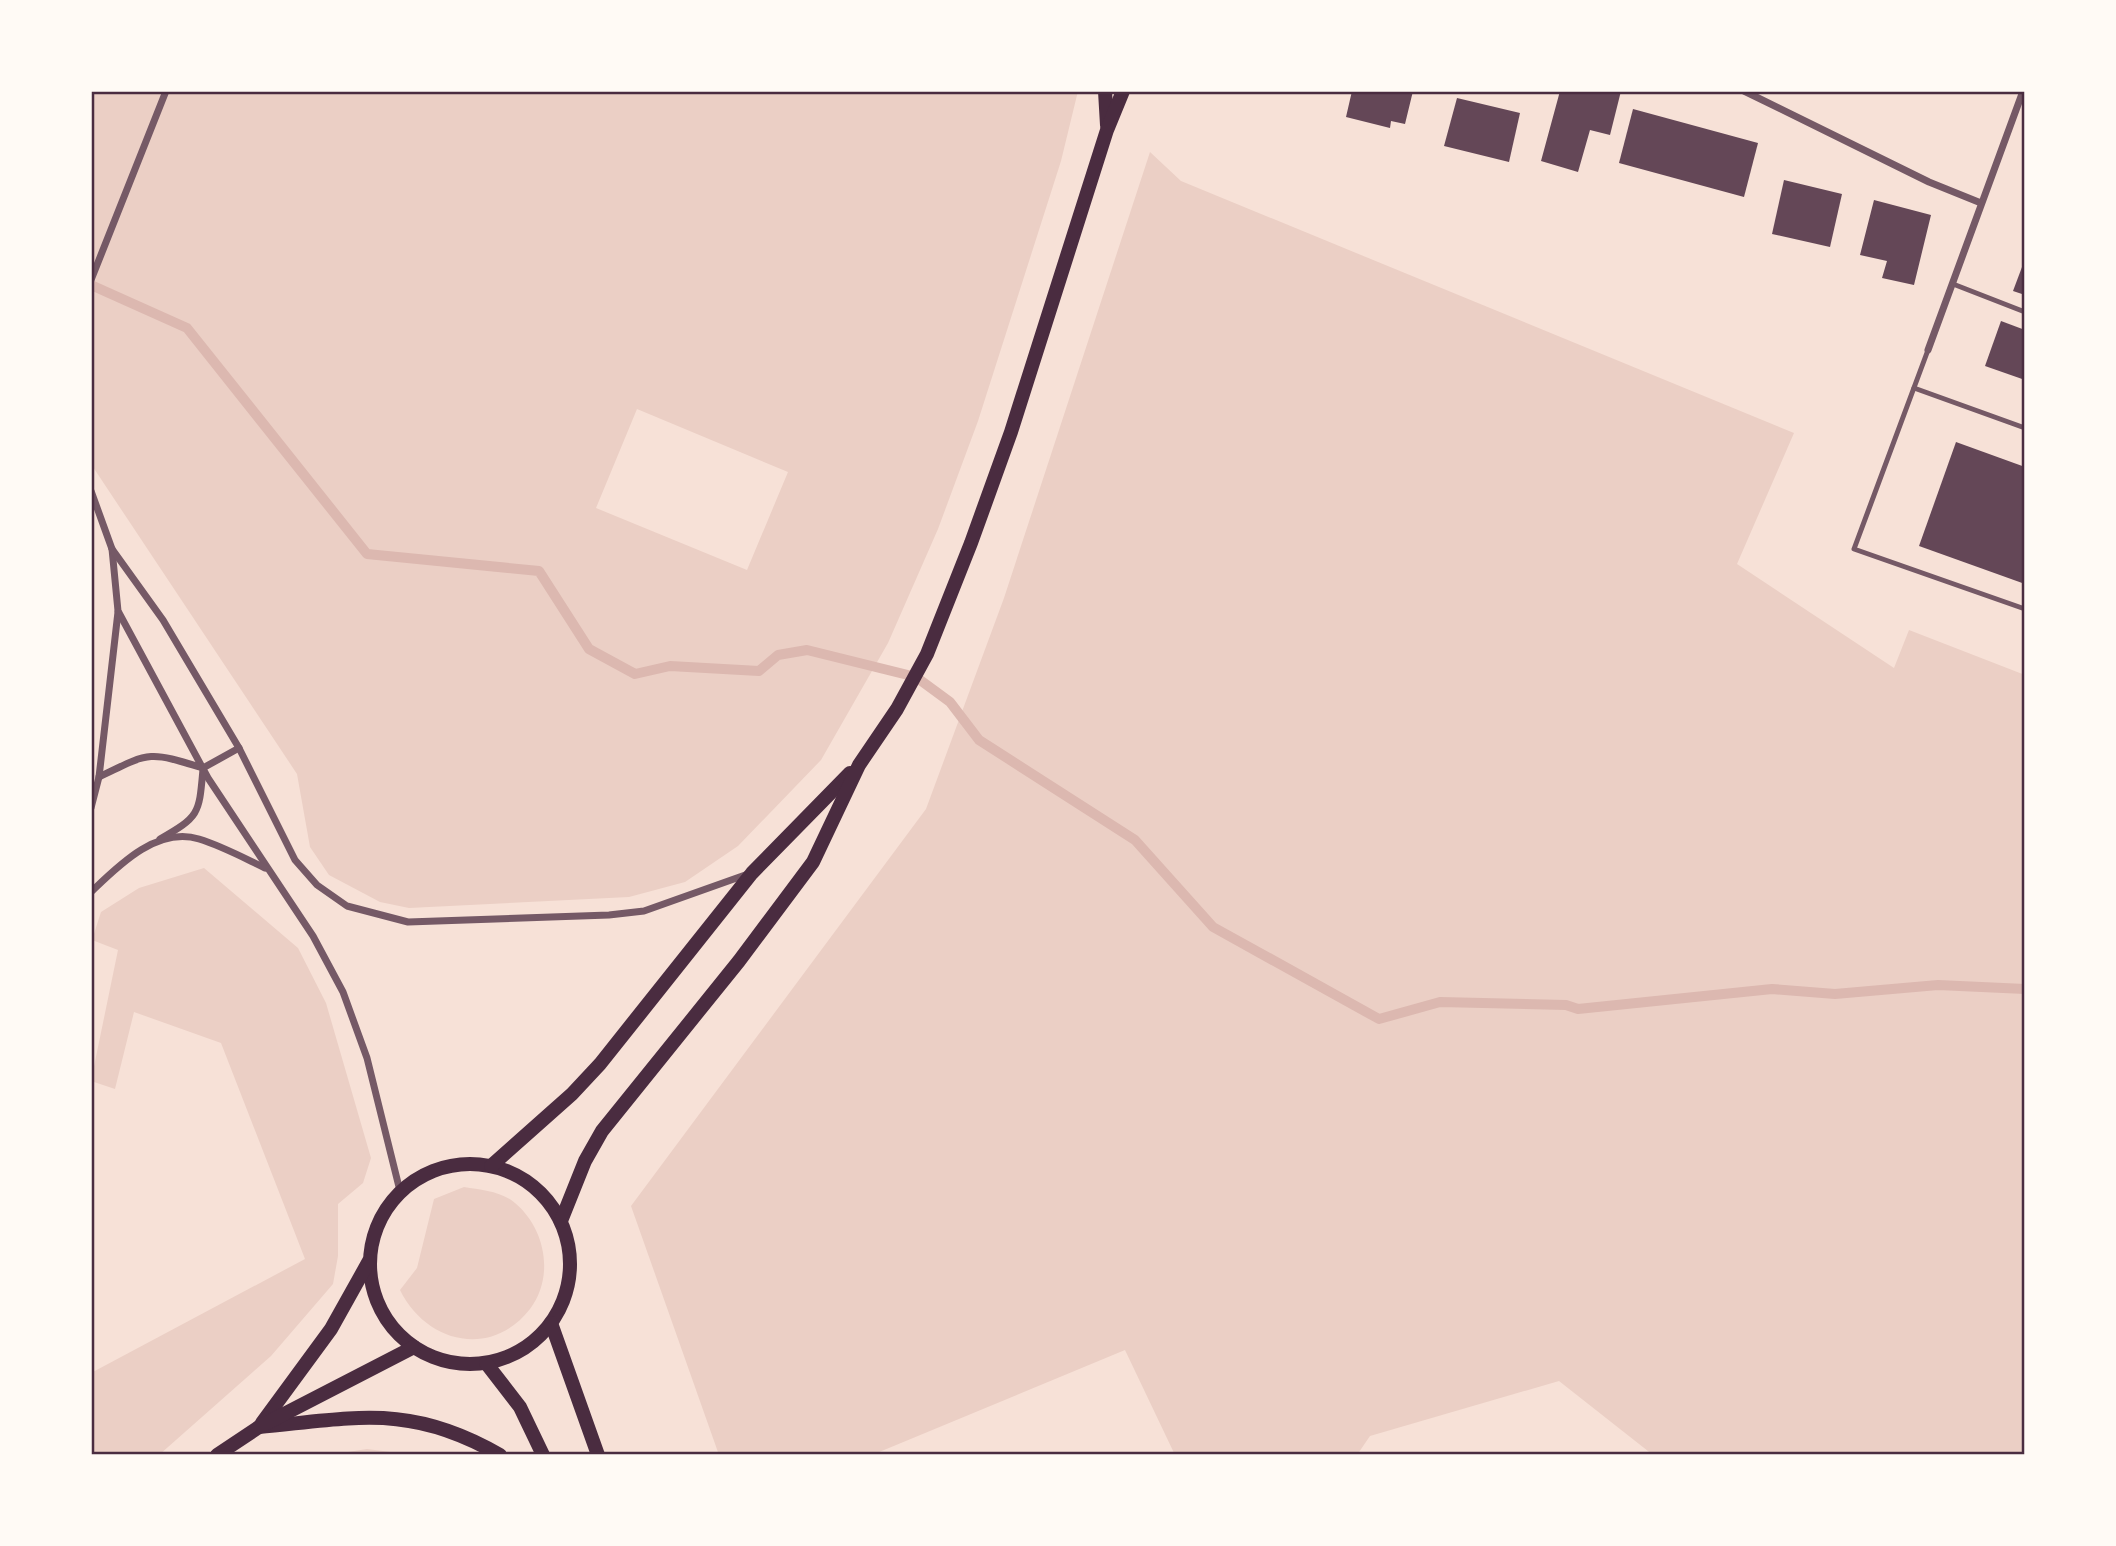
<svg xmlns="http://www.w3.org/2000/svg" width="2116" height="1546" font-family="Manrope,sans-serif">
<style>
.green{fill:#ebcfc5;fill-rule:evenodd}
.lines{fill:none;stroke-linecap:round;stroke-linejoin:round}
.stream{stroke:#dcb8b0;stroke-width:10}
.building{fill:#644757}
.service{stroke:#755966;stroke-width:5}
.minor{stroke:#755966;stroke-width:7}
.secondary{stroke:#4a2c40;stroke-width:14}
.neatline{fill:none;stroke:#4a2c40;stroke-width:2.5}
</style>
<rect width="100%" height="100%" fill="#f7e1d7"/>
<g class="green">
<path d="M91,91H1078L1061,161L978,421L938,529L888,643L821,760L738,846L685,882L629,897L409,908L380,902L329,875L310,847L297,774L91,464ZM637,409L788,472L747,570L596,508Z"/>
<polygon points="1150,152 1181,181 1794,433 1737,564 1894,668 1909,630 2025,675 2025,1455 1653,1455 1559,1381 1370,1436 1357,1455 1175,1455 1125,1350 872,1455 719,1455 631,1206 926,809 1004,598"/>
<polygon points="204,868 298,948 326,1003 371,1158 363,1183 338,1204 338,1256 333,1284 271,1356 159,1455 91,1455 91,1373 305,1259 221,1043 134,1012 115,1089 91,1081 118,950 92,940 101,912 139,888"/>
<path d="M464,1187C481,1190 501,1191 515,1203C545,1228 555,1276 530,1309C491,1359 426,1343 400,1290L417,1268L434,1199Z"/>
<polygon points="367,1449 414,1455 329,1455"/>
</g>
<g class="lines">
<polyline class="stream" points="91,285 187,328 367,554 539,571 589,649 635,674 670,666 759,671 778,655 807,650 916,677 950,702 979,740 1135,840 1213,927 1379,1019 1440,1002 1566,1005 1578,1009 1772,989 1835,994 1938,985 2025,989"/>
</g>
<g class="building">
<polygon points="1352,91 1413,91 1405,124 1391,121 1390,128 1346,117"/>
<polygon points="1560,91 1621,91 1610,135 1590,130 1578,172 1541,161"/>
<polygon points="1457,98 1520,113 1509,162 1444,146"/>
<polygon points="1633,109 1758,143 1744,197 1619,163"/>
<polygon points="1784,180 1842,194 1830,247 1772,234"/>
<polygon points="1874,200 1931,215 1914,285 1882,278 1887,261 1860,255"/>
<polygon points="2025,259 2025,295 2013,291"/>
<polygon points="2001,321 2025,330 2025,380 1985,366"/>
<polygon points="1956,442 2025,467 2025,584 1919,546"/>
</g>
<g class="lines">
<g class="service">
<polyline points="1953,284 2025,312"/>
<polyline points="1928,350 1854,549 2025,609"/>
<polyline points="1914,388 2025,428"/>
</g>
<g class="minor">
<polyline points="1744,91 1929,182 1981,203"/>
<polyline points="91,280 166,91"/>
<polyline points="1928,350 2023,91"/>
<polyline points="91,491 112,549 118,611 208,778 313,936 343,992 367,1058 400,1191"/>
<polyline points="112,549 163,620 239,748 295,860 317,885 347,906 408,922 609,915 644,911 748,874"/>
<path d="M99,777C150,752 148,751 203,768L239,748"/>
<polyline points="91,808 99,777 118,612"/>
<path d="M160,839C200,816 199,814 203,769"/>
<path d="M91,892C118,866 157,826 199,839C222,846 244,858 265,868"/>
</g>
<g class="secondary">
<polyline points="1105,91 1107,125"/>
<circle cx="470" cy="1264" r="100"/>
<polyline points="491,1166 572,1094 600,1064 752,873 850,773"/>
<polyline points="561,1221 585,1161 602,1131 739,961 813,862 859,765 897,709 927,654 971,543 1011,432 1107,130 1123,91"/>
<polyline points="551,1323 598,1455"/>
<polyline points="486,1363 520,1407 543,1455"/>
<polyline points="262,1423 331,1329 369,1261"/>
<path d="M259,1427C356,1418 410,1403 500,1455"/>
<polyline points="217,1455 259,1427 414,1347"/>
</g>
</g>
<rect width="2116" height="1546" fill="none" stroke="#fffaf5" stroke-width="186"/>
<rect x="93" y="93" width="1930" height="1360" class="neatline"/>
</svg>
